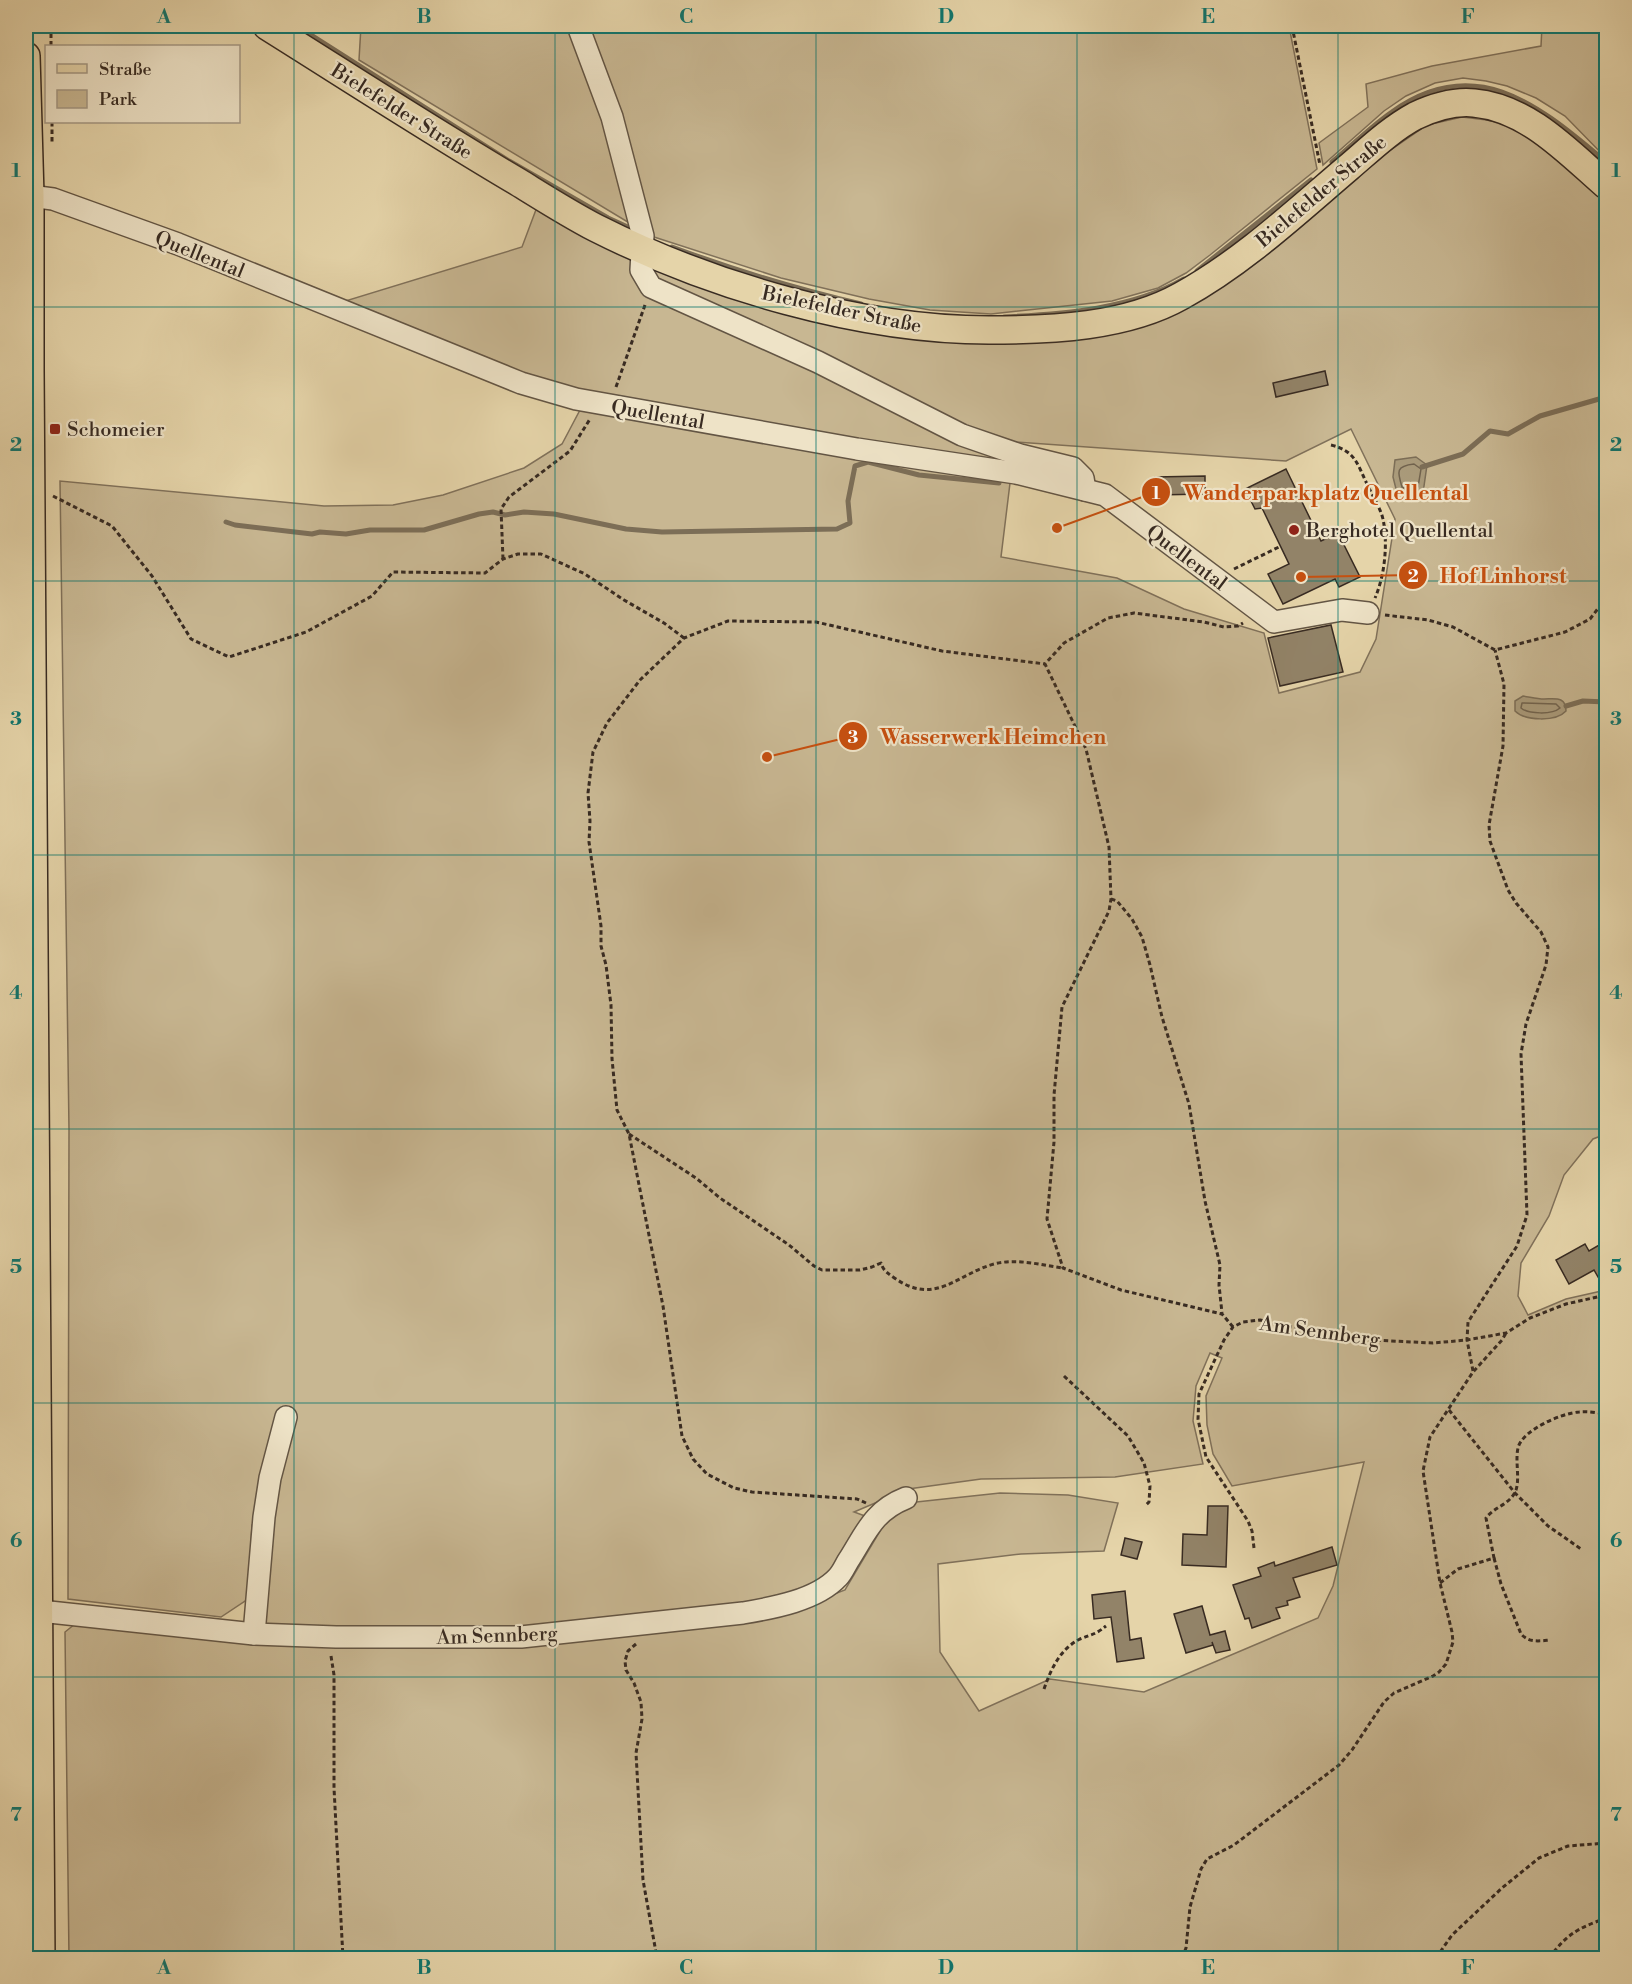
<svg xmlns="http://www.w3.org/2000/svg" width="1632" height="1984" font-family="'Libre Bodoni',serif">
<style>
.green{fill:#c8b792;stroke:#80715a;stroke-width:1.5;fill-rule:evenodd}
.water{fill:#aa9b7b;stroke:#7c6e57;stroke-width:1.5}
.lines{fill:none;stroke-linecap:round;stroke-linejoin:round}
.shore{stroke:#71634e;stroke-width:1.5}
.stream{stroke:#7c6e57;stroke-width:5}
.building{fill:#928368;stroke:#382b22;stroke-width:1.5}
.minor-casing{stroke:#635544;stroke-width:24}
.major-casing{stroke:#382b22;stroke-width:30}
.path{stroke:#382b22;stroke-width:3;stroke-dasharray:4.5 3;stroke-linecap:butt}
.minor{stroke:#eee3c7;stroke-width:21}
.major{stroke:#e5d4a9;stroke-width:27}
.grid{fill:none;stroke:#0f766e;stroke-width:1.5;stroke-opacity:0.55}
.poi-dot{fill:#8f2418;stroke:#eee3c7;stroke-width:2}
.labels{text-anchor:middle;stroke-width:4.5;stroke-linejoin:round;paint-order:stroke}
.street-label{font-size:20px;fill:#382b22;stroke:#eee3c7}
.poi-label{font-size:20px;fill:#382b22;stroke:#eee3c7;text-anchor:start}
.leader{fill:none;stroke:#c55010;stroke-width:2}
.callout-dot{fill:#c55010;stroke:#eee3c7;stroke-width:2}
.mark-label{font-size:18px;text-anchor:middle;font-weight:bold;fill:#fff}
.callout-label{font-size:21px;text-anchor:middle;font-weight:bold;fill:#c55010;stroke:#eee3c7;stroke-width:4.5;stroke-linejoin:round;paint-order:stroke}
.neatline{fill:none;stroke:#0f766e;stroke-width:2}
.grid-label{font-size:20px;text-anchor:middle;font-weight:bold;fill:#0f766e}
</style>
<rect width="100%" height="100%" fill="#e5d4a9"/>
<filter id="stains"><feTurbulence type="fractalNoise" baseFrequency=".00333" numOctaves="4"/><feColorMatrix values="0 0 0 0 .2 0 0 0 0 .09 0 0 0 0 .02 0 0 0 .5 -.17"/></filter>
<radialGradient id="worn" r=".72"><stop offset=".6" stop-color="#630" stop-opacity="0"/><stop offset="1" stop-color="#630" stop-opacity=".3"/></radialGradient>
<g class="green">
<polygon points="361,26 1289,26 1317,169 1210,255 1186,273 1158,288 1112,301 991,314 930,310 869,299 781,278 651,236 359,60"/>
<polygon points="1542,26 1606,26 1606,158 1565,116 1536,98 1507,86 1486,81 1463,78 1435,83 1406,96 1384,111 1323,165 1319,143 1368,107 1366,84 1432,66 1541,46"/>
<path d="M1462,117C1481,119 1500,121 1517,129C1549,144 1579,176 1606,199V1134L1593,1139L1564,1175L1549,1216L1521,1263L1518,1296L1528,1315L1566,1299L1606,1290V1958H69L65,1632L75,1624L458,1647L508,1648L546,1645L780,1615L845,1590L889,1516L907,1503L1000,1493L1068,1495L1118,1503L1104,1551L1021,1554L938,1564L940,1652L979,1711L1050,1679L1144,1692L1318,1618L1333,1586L1364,1462L1232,1486L1213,1454L1207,1425L1206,1396L1222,1358L1210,1353L1196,1386L1193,1421L1203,1464L1115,1477L981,1479L908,1489L854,1512L865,1516L833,1574L762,1606L521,1628L266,1626L269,1527L252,1525L248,1599L221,1617L68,1599L69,1130L60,481L324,506L393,505L443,495L524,468L562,444L581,408L511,369L342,302L522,247L537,207L878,332L988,344L1089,336L1299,227L1382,156L1427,125ZM1351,429L1395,519L1376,639L1360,672L1279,693L1264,633L1184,609L1117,578L1001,557L1015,442L1286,461Z"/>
</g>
<g class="water">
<polygon points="1416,457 1427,465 1423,493 1409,498 1397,493 1393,477 1395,460"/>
<path d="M1523,696C1530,697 1537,699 1544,699C1555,699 1566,696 1566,711C1556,722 1525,721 1515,711V701Z"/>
</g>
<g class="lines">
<g class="shore">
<path d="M1414,464L1421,469L1418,487L1409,491L1402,487C1397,471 1396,466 1414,464Z"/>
<path d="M1522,703L1556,704L1560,708C1552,715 1528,714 1521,708Z"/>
</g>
<g class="stream">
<polyline points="297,26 509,161 608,218 632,229"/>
<path d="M1332,162C1352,146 1370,127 1392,112C1473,54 1535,102 1600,157"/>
<path d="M672,247C734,270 796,289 861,304"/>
<polyline points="1197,271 1311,180"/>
<path d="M1004,317C1064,314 1132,309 1184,279"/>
<polyline points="1422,467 1463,454 1490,431 1508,434 1540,416 1606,397"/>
<polyline points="226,522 235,525 312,534 320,532 346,534 370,530 424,530 479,514 493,512 505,515 524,512 554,514 626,529 662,532 837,529 850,523 848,501 855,466 868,462 919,475 999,483"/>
<polyline points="1566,706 1583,701 1606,702"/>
</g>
</g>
<g class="building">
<polygon points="1325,371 1328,385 1276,397 1273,383"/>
<polygon points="1286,469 1321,541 1338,533 1360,577 1339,587 1335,579 1283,604 1268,574 1289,564 1262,508 1255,509 1245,489"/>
<polygon points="1205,476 1205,494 1156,495 1155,477"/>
<polygon points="1331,625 1343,672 1280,686 1268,638"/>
<polygon points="1606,1241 1606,1291 1594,1270 1569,1284 1556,1260 1585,1244 1589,1251"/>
<polygon points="1208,1506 1228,1506 1226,1567 1182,1565 1183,1534 1207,1535"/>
<polygon points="1125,1538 1142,1542 1137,1559 1121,1555"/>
<polygon points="1332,1547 1337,1565 1293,1578 1300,1597 1287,1601 1288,1605 1276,1608 1280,1618 1252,1628 1249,1618 1245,1619 1233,1585 1261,1576 1258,1568 1274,1562 1275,1566"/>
<polygon points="1125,1591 1130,1640 1141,1638 1144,1658 1117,1662 1111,1617 1094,1619 1092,1595"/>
<polygon points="1202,1606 1210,1635 1225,1631 1230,1650 1216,1653 1212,1642 1213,1645 1186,1653 1174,1614"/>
</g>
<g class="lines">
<defs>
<g id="minor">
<polyline points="578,26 612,117 643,236 641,270 651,287 818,362 962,435 1020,455 1073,468 1083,478 1085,490"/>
<polyline points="30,196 53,199 178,244 521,383 576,399 857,449 1016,473 1105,495 1274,622 1342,610 1368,613"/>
<path d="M40,1611L254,1634L336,1637H521L743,1613C773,1608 817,1600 838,1577C842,1573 845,1566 848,1561C866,1533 873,1511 906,1498"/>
<polyline points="254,1634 264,1517 270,1478 286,1417"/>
</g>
<g id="major">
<path d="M267,26C350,78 433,132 518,182C544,198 569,214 596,228C711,286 860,330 989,330C1052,330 1126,327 1181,296C1243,262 1296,212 1349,167C1370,149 1391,129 1415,116C1432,108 1455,101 1474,103C1528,108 1568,152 1606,185"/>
<polyline points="26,56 30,196 30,370 41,1958"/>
</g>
</defs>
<use href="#minor" class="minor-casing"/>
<use href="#major" class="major-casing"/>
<g class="path">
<polyline points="51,26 51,46"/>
<polyline points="1292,26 1320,165"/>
<polyline points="1370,31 1384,26"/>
<polyline points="52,122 52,144"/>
<polyline points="616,387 645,305"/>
<path d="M1331,445C1355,451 1357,463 1367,484C1372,495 1380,507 1383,519C1388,543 1385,575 1375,598"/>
<polyline points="53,496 112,526 152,576 191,639 229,657 306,632 372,596 393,572 485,573 503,559 518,554 541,554 585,574 624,600 664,623 684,638"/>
<polyline points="503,559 501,509 509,497 570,451 590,419"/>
<polyline points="1234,569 1281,546"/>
<polyline points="1385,615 1428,620 1453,627 1495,650 1565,632 1590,619 1606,598"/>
<polyline points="1111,899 1117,901 1132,919 1142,937 1150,965 1162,1017 1189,1104 1205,1201 1220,1265 1219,1285 1222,1313"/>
<path d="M629,1134L696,1178L720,1198L789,1245L814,1266L822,1270H860L872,1267L881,1263C883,1271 889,1274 896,1279C936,1306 957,1274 994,1264C1017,1258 1040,1265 1063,1268"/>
<polyline points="1233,1327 1222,1314 1121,1290 1063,1268 1047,1219 1054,1142 1054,1095 1062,1007 1109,911 1111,899 1109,847 1086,749 1045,664 1064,643 1108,618 1134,613 1204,622 1224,627 1238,626 1243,623"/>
<polyline points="1473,1371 1467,1340 1468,1322 1517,1246 1527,1215 1521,1054 1526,1024 1546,965 1548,947 1541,932 1516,903 1508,890 1490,841 1489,825 1503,746 1504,684 1495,650"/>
<polyline points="1064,1376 1128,1436 1144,1463 1150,1486 1149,1502 1145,1506"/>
<polyline points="1449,1410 1515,1493 1548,1526 1581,1549"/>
<polyline points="866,1503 857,1499 752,1492 734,1488 707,1474 693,1459 682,1436 663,1306 629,1134 617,1110 612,1059 611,1005 606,965 601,946 601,926 589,842 590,821 588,793 593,752 607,723 640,680 684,638 728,621 816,622 942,651 1045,664"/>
<polyline points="1254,1548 1252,1531 1248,1521 1206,1457 1198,1419 1199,1394 1224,1340 1233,1327 1243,1322 1260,1320 1315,1332 1371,1340 1433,1343 1467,1340 1506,1333 1530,1318 1566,1304 1606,1295"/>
<path d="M1494,1558L1501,1584L1521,1634C1529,1643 1539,1641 1550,1640"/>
<path d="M1440,1583L1458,1569L1494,1558L1486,1518C1494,1507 1511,1504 1516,1490C1520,1477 1515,1462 1518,1448C1522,1430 1562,1413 1579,1412C1588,1411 1598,1413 1606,1414"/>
<polyline points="636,1644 628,1651 625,1661 626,1670 634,1683 641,1702 642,1719 636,1753 643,1880 657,1958"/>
<polyline points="331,1656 334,1675 334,1788 343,1958"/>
<path d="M1044,1689C1051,1669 1060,1649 1080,1639C1092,1634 1095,1635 1106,1626"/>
<polyline points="1182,1958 1186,1948 1190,1907 1201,1869 1207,1859 1234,1845 1339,1765 1352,1750 1384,1702 1394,1693 1433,1676 1439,1672 1446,1664 1453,1642 1452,1632 1440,1583 1423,1471 1430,1437 1473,1372 1502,1340 1506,1333"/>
<polyline points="1436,1958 1452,1935 1502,1888 1539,1858 1568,1846 1606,1843"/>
<path d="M1549,1958C1568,1933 1577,1929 1606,1918"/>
</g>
<use href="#minor" class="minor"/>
<use href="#major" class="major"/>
</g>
<path class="grid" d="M294,26V1958M555,26V1958M816,26V1958M1077,26V1958M1338,26V1958M26,307H1606M26,581H1606M26,855H1606M26,1129H1606M26,1403H1606M26,1677H1606"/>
<g class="poi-dot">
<rect x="49" y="423" width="12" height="12" rx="3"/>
<circle cx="1294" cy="530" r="6"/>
</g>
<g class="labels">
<g class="street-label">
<text transform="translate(402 111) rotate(32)" y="7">Bielefelder Straße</text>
<text transform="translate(1321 191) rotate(-40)" y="7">Bielefelder Straße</text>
<text transform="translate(200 254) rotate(22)" y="7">Quellental</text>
<text transform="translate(842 309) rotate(12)" y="7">Bielefelder Straße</text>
<text transform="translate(658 414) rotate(10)" y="7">Quellental</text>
<text transform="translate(1187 557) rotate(37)" y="7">Quellental</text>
<text transform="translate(1320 1331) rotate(8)" y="7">Am Sennberg</text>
<text transform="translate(497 1635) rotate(-2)" y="7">Am Sennberg</text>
</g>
<g class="poi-label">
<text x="67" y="436">Schomeier</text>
<text x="1306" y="537">Berghotel Quellental</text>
</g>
</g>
<path class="leader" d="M1057 528L1156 492M1301 577L1413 575M767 757L853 736"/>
<g class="callout-dot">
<circle cx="1057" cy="528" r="6"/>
<circle cx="1301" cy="577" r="6"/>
<circle cx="767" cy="757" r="6"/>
<circle cx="1156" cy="492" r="15"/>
<circle cx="1413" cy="575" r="15"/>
<circle cx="853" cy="736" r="15"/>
</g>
<g class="mark-label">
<text x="1156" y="499">1</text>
<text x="1413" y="582">2</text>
<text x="853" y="743">3</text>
</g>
<g class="callout-label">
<text x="1326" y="500">Wanderparkplatz Quellental</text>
<text x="1503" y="583">Hof Linhorst</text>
<text x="993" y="744">Wasserwerk Heimchen</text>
</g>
<rect width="1632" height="1984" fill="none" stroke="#e5d4a9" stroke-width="66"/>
<rect x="45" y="45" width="195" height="78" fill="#eee3c7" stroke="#a59985" stroke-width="1.5"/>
<rect x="57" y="64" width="30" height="9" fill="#e5d4a9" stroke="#a59985" stroke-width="1.5"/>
<text x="99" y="75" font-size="18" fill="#382b22">Straße</text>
<rect x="57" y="90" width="30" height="18" fill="#c8b792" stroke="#a59985" stroke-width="1.5"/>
<text x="99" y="105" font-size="18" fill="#382b22">Park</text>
<rect x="33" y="33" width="1566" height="1918" class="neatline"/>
<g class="grid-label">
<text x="164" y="23">A</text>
<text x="424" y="23">B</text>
<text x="686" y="23">C</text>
<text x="946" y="23">D</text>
<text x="1208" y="23">E</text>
<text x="1468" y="23">F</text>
<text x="16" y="177">1</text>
<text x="1616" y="177">1</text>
<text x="16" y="451">2</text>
<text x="1616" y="451">2</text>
<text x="16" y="725">3</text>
<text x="1616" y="725">3</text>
<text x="16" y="999">4</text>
<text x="1616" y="999">4</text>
<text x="16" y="1273">5</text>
<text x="1616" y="1273">5</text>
<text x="16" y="1547">6</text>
<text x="1616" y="1547">6</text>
<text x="16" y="1821">7</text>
<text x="1616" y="1821">7</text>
<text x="164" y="1974">A</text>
<text x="424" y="1974">B</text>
<text x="686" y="1974">C</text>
<text x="946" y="1974">D</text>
<text x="1208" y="1974">E</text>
<text x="1468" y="1974">F</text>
</g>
<rect width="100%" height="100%" filter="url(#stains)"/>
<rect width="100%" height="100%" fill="url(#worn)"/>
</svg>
